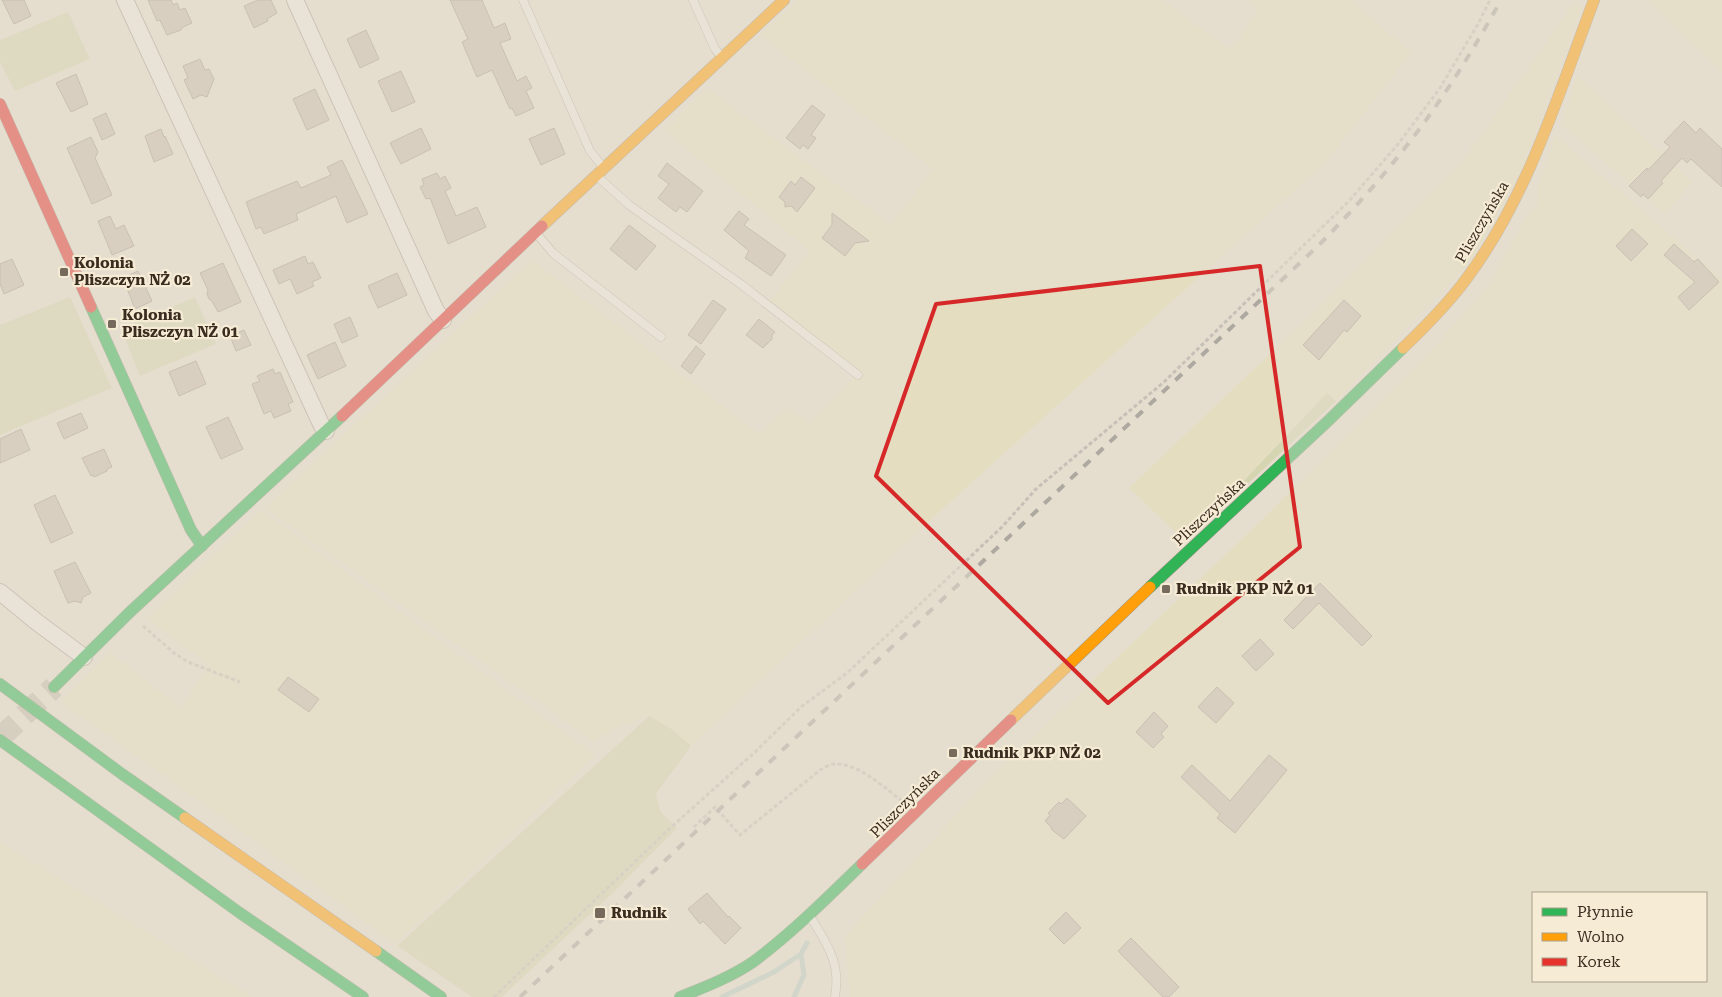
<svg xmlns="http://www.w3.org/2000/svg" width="1722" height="997" font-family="'Roboto Serif',serif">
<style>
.farmland{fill:#e5ddbf;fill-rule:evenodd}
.green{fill:#d5d5b1}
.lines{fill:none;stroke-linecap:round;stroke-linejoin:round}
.stream{stroke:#bacac0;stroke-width:5}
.building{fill:#cabcaf;stroke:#a69a8e}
.secondary-tunnel{stroke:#c3baac;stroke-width:22;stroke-dasharray:22 11;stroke-linecap:butt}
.lane-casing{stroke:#aba397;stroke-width:9}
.street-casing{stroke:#aba397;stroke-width:18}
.fast-casing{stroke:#9a9388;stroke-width:12}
.slow-casing{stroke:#9a9388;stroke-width:12}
.jam-casing{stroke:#9a9388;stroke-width:12}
.path{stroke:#c6c0b7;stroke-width:3;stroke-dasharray:4 2.5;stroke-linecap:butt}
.lane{stroke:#eee9e0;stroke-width:8}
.street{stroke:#eee9e0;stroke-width:16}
.fast{stroke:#30b455;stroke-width:11}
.slow{stroke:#ff9f0a;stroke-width:11}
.jam{stroke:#e5322d;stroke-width:11}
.rail{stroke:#ada8a0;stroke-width:4;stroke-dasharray:9 9;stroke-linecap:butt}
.marked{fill:none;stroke:#d62828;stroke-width:4;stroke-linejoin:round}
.poi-dot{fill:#766a5d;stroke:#f6ecd5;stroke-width:2}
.labels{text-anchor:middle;stroke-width:4.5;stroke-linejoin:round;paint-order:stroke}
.street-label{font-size:15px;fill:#3a2c1f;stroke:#f6ecd5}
.poi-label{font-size:15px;font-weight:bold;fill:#3a2c1f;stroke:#f6ecd5;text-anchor:start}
</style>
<rect width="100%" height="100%" fill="#e5decf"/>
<g class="farmland">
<polygon points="797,0 1163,0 1231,50 1258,9 1248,0 1351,0 1411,53 1325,163 938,513 691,746 670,728 649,716 625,724 593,741 265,508 532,260 759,434 786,408 810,422 855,376 767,304 810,251 665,131 707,88 891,225 933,169 760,35"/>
<polygon points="1576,0 1581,11 1521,172 1473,259 1336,401 1326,394 1186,542 1129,488 1313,313 1462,162"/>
<polygon points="1647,0 1722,0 1722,72"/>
<polygon points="1577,75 1692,182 1665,214 1561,124"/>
<path d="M1555,136L1722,279V997H850L845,936L985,783L1263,519L1421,362L1488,286L1531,209L1537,206L1538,186ZM1533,893H1706V981H1533Z"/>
<polygon points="261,510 595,755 395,944 251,838 61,702 110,653 182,708 208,664 147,619"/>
<polygon points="0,842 253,997 0,997"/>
</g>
<g class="green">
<polygon points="68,12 90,59 15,91 0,62 0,40"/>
<polygon points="70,297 112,388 0,435 0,325"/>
<polygon points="195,297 216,344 140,376 121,329"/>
<polygon points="1327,393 1336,401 1186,542"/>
<polygon points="649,716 670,728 691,746 656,794 660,811 677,828 617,889 502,997 472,997 397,946"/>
</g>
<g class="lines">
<g class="stream">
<polyline points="722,997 774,972 801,954"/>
<polyline points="794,997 804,975 801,954 807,943"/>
</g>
</g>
<g class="building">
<polygon points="2,0 24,0 31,16 14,24"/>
<polygon points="148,0 171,0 173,5 177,3 180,10 185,8 192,23 183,27 181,30 167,35 160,20 157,21"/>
<polygon points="258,0 271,0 277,13 267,19 268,21 254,28 244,6"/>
<polygon points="450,0 482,0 494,28 505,23 511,39 500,43 517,81 526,76 532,88 526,91 534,108 516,116 512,108 510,109 492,70 477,77 462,42 468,39"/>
<polygon points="366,30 379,59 360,68 347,39"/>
<polygon points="200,59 205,70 209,69 214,79 207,97 201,95 193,99 184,80 188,78 183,66"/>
<polygon points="401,71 415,102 392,112 378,81"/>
<polygon points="76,74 88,104 71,112 56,83"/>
<polygon points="315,89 329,120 307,130 293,99"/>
<polygon points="812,105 825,115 811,135 816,138 808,149 803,145 800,149 786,138"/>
<polygon points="106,113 115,134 102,140 93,119"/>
<polygon points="1684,121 1696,133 1700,128 1722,149 1722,187 1691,159 1687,163 1682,158 1661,181 1663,183 1648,199 1643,194 1641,197 1629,186 1647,168 1648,170 1670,147 1664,142"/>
<polygon points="421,128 431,149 401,164 390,143"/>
<polygon points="554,128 565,154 541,165 529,139"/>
<polygon points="161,129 164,137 165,136 173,154 154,162 145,136"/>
<polygon points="91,137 98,152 95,158 112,195 92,204 67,148"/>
<polygon points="342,160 368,214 347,223 336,196 296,214 298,220 264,234 261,227 256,229 246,202 297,181 301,188 331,175 327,167"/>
<polygon points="667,163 703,191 687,212 680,207 676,212 658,198 669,184 658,176"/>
<polygon points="437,173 440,179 445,176 451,188 445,191 456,216 477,207 486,227 448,244 430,198 426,199 420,187 424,185 422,179"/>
<polygon points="801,177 815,188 797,212 791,206 785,207 785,202 779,197 791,181 795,185"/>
<polygon points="739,211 749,219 744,225 786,255 771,276 745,258 749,251 724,230"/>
<polygon points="832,213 869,241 855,243 845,256 822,238 832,225"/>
<polygon points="110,216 116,229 124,225 134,246 112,255 98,221"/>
<polygon points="629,225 656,246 636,270 610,249"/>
<polygon points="1632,229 1648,244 1631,261 1616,246"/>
<polygon points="1674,244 1694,262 1698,259 1719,282 1689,310 1678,297 1695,282 1664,255"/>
<polygon points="305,256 308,264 313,262 321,278 312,282 314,286 297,294 290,279 279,284 273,270"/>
<polygon points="12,259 24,285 4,294 0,284 0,264"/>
<polygon points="223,263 241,302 218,312 212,301 209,299 207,294 208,290 200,273"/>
<polygon points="138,271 152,301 135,309 123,278"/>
<polygon points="397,273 407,295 378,308 368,286"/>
<polygon points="713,300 726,309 701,344 688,335"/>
<polygon points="1344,300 1361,316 1347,332 1344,330 1319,360 1303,345"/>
<polygon points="350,317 358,336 342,343 334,324"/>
<polygon points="759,319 775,332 772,335 772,339 763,348 746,335"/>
<polygon points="244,330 251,345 236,351 230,336"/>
<polygon points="335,342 346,366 318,379 307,355"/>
<polygon points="696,346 705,354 691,374 681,366"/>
<polygon points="196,361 206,384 179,396 169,372"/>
<polygon points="273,369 275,374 280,372 293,402 288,404 291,411 274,418 271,411 264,414 252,384 260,381 257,376"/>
<polygon points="81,413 88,428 64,439 57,423"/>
<polygon points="228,417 243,449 221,459 206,427"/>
<polygon points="21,429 30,450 0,463 0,439"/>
<polygon points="104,449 112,467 107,469 107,471 94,477 93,475 91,476 82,458"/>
<polygon points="55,495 73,533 51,543 34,505"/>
<polygon points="75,562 91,593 83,597 81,603 75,601 68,603 54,571"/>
<polygon points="1320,583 1372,636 1362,646 1319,603 1293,629 1284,620"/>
<polygon points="1260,639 1274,654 1256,671 1242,656"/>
<polygon points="288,677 319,699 309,712 278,690"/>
<polygon points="1217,687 1234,703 1216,723 1198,707"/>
<polygon points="1154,712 1168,726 1161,734 1164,737 1153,748 1136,732"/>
<polygon points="1269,755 1287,770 1235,833 1217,818 1220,814 1181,777 1192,765 1230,801"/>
<polygon points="1067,798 1086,816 1064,839 1052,830 1051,827 1045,821 1050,815 1048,813 1059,802 1061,804"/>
<polygon points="707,893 728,917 729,916 741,928 725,944 703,921 700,924 688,909"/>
<polygon points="1066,912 1081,928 1064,944 1049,929"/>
<polygon points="1131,938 1179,987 1169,997 1163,997 1118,951"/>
</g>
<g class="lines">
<polyline class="secondary-tunnel" points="0,738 54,687"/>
<defs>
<g id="lane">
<polyline points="523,0 590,151 603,167"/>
<polyline points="693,0 715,49 721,56"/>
<polyline points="598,177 629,205 742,285 858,375"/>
<polyline points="536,233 553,253 661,337"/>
<path d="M810,916C827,945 841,961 835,997"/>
</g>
<g id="street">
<polyline points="125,0 321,424 326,431"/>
<polyline points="295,0 436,311 443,320"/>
<polyline points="0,592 38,623 84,657"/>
</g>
<g id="fast">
<polyline points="91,307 191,530 202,546"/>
<polyline points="1150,587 1328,421 1403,348"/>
<polyline points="0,684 122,774 185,818"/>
<polyline points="54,687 130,612 342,416"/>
<polyline points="0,740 240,913 363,997"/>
<polyline points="376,951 441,997"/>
<path d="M680,997C705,987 731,977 753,962C792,933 827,898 862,864"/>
</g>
<g id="slow">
<polyline points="542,226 784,0"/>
<path d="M1403,348C1426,326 1448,304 1467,278C1528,196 1558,95 1594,0"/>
<polyline points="1011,720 1150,587"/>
<polyline points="185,818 376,951"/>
</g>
<g id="jam">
<polyline points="0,104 91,307"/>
<polyline points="342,416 542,226"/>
<polyline points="862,864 1011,720"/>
</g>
</defs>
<use href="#lane" class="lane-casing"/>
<use href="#street" class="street-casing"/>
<use href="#fast" class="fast-casing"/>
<use href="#slow" class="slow-casing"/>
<use href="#jam" class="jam-casing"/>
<g class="path">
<polyline points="143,626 174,653 188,662 240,682"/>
<path d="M694,827L715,807L740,835L820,770C824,768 830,764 834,764C857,762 885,788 902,801"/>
<polyline points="494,997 667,831 755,752 801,707 847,673 1003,526 1036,489 1164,382 1349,201 1399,143 1440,88 1478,24 1490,0"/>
</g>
<use href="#lane" class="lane"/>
<use href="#street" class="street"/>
<use href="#fast" class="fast"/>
<use href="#slow" class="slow"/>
<use href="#jam" class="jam"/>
<path class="rail" d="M520,997L1319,245C1347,216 1375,186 1400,154C1439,106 1471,54 1501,0"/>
</g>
<path d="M0 0H1722V997H0ZM1260,266L1300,547L1108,703L876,476L936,304Z" fill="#e5decf" fill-opacity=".55" fill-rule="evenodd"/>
<path class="marked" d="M1260,266L1300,547L1108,703L876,476L936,304Z"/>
<g class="poi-dot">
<rect x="59" y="267" width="10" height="10" rx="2.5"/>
<rect x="107" y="319" width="10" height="10" rx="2.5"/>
<rect x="1161" y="584" width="10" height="10" rx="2.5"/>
<rect x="948" y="748" width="10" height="10" rx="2.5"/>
<rect x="594" y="907" width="12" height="12" rx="2.5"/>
</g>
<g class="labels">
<g class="street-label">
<text transform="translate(1482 222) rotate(-60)" y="5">Pliszczyńska</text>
<text transform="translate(1209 512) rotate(-43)" y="5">Pliszczyńska</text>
<text transform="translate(905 803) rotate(-45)" y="5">Pliszczyńska</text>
</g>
<g class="poi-label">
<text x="74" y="268">Kolonia<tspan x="74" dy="17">Pliszczyn NŻ 02</tspan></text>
<text x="122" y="320">Kolonia<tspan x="122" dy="17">Pliszczyn NŻ 01</tspan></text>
<text x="1176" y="594">Rudnik PKP NŻ 01</text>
<text x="963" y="758">Rudnik PKP NŻ 02</text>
<text x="611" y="918">Rudnik</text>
</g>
</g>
<rect x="1532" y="892" width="175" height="90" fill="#f6ecd5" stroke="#ab9f8c"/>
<rect x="1542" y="908" width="25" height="8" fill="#30b455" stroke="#ab9f8c"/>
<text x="1577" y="917" font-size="15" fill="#3a2c1f">Płynnie</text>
<rect x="1542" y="933" width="25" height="8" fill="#ff9f0a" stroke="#ab9f8c"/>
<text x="1577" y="942" font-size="15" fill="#3a2c1f">Wolno</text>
<rect x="1542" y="958" width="25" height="8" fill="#e5322d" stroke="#ab9f8c"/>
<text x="1577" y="967" font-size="15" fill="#3a2c1f">Korek</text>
</svg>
